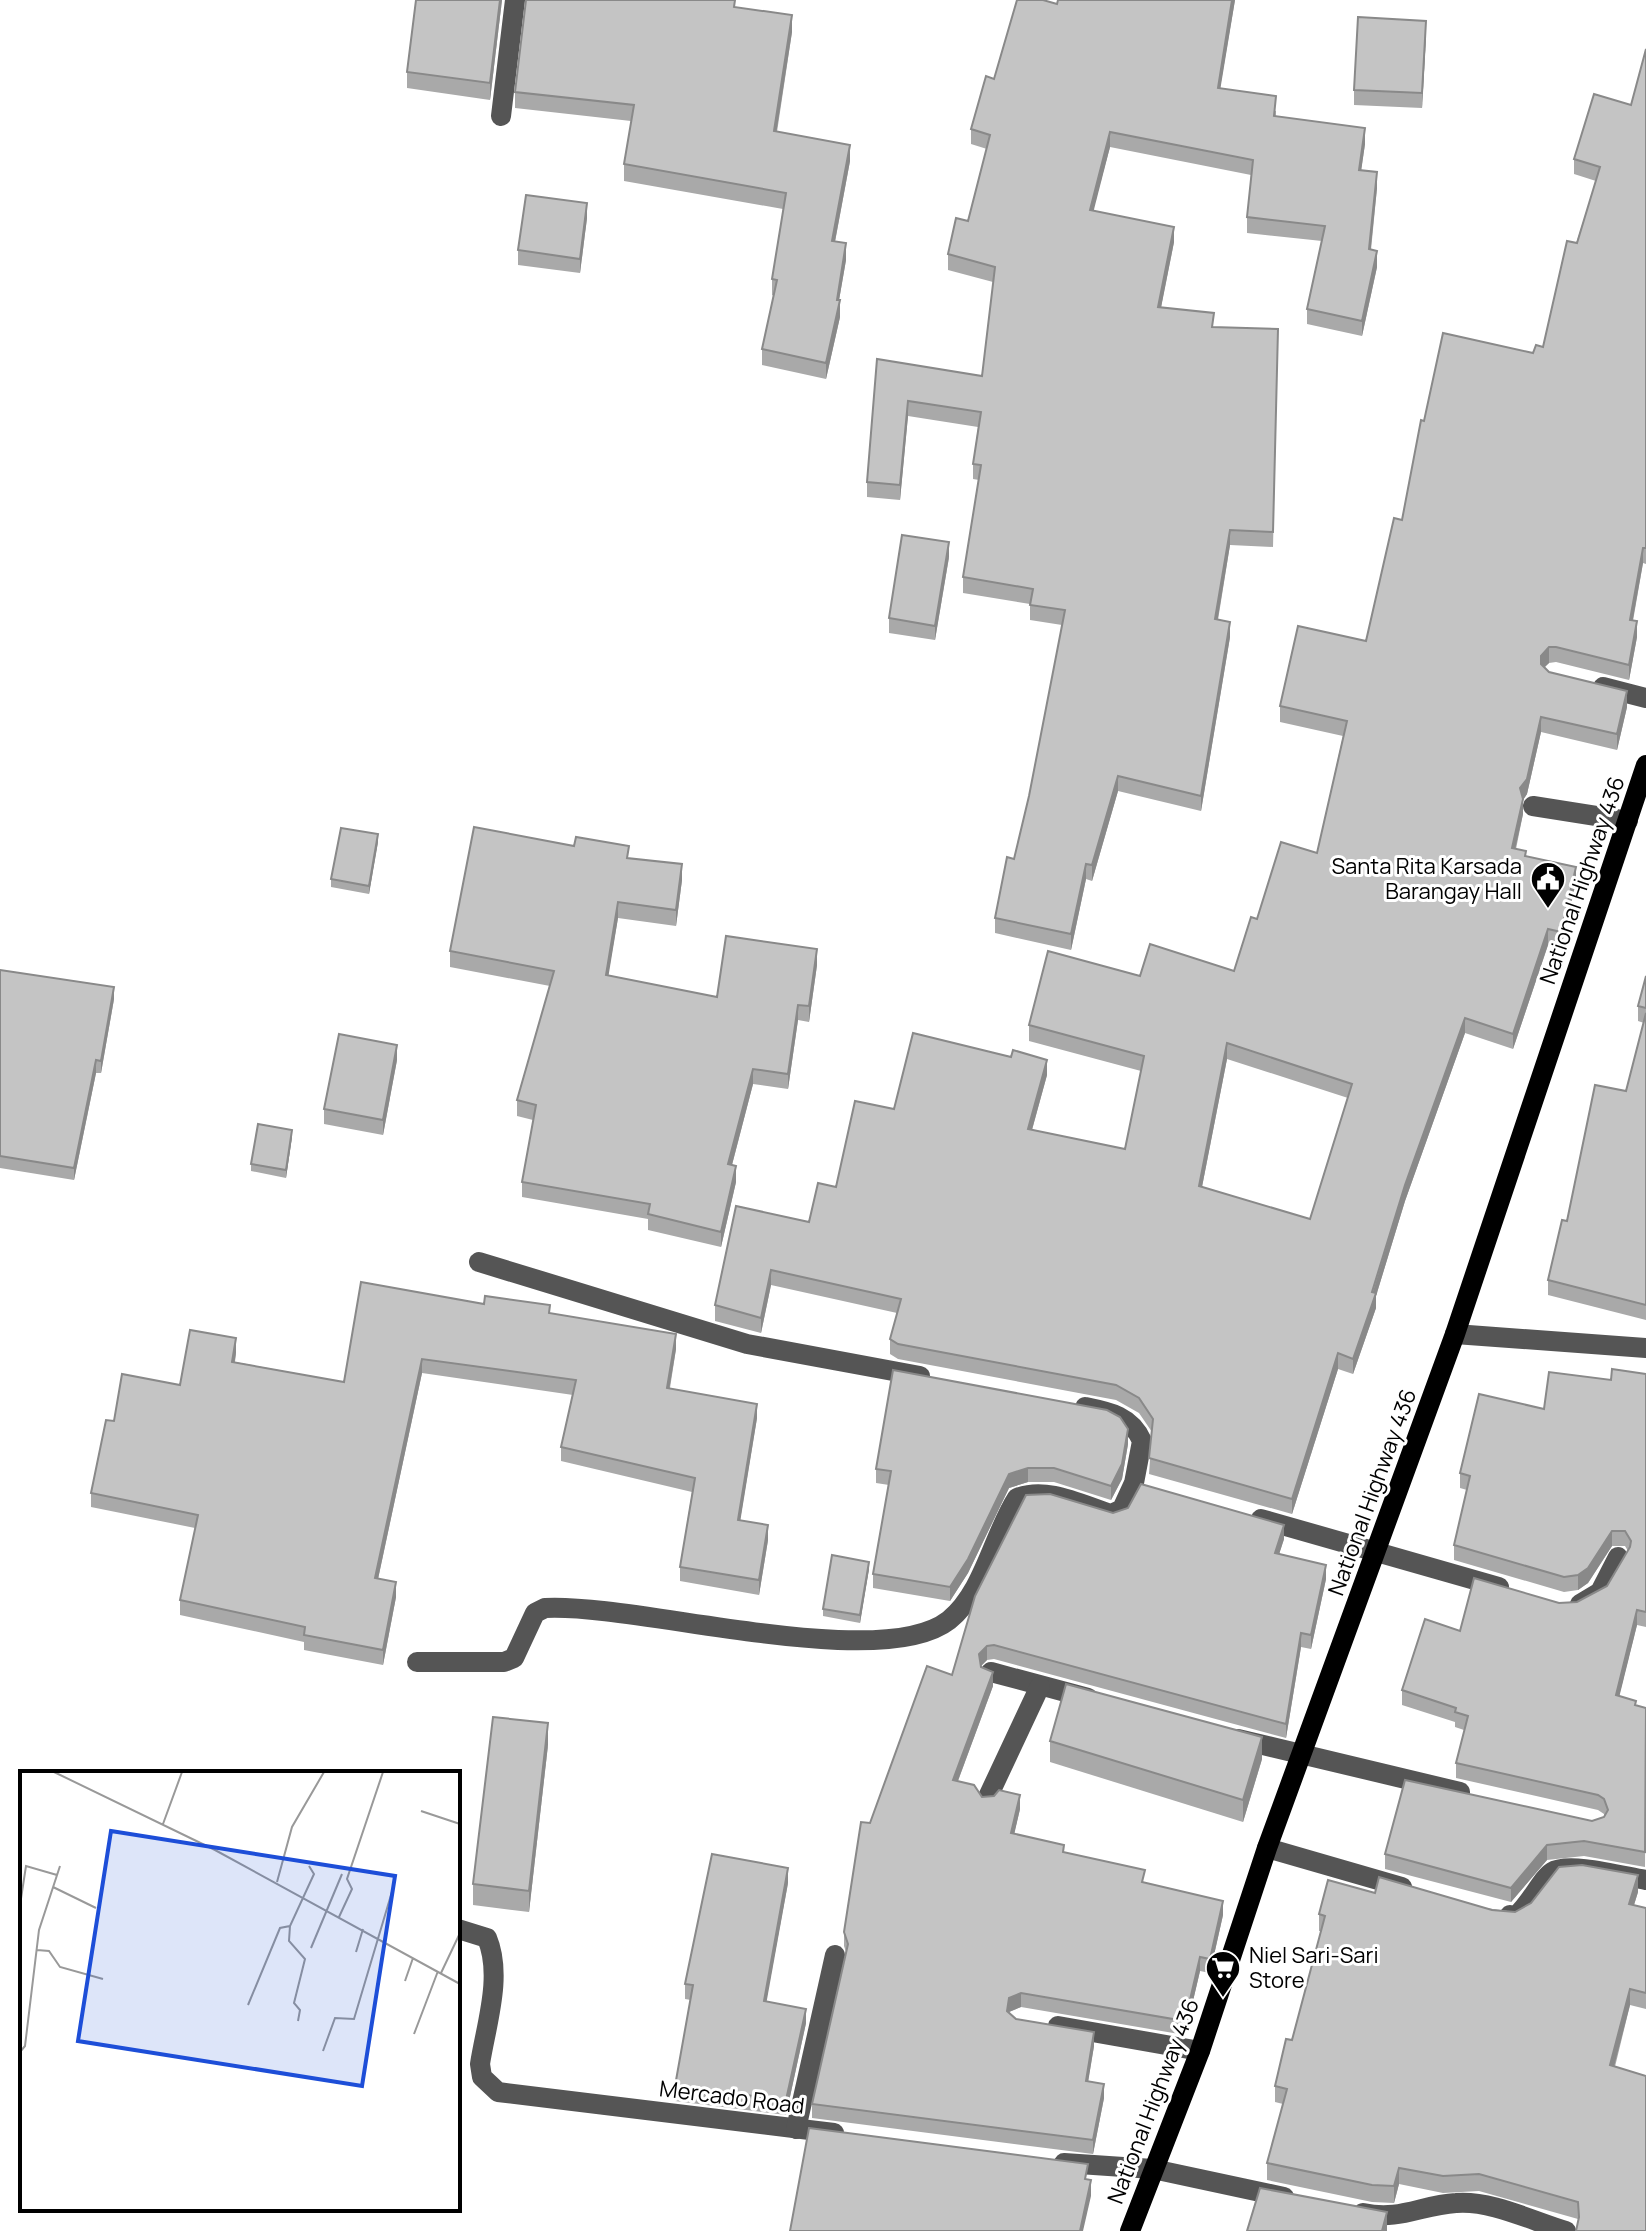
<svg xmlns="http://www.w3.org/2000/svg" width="1646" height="2231" font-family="Manrope,sans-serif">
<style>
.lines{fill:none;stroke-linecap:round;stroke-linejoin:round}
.minor{stroke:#555;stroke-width:20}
.major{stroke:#000;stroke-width:20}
.wall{fill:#a9a9a9;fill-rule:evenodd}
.shaded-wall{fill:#898989}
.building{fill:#c4c4c4;stroke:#898989;stroke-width:2;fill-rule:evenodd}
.labels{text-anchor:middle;stroke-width:6;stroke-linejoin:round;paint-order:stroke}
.poi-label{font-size:22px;fill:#000;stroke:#fff;text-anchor:end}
.street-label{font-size:22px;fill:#000;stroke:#fff}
.inset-road{fill:none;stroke:#999;stroke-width:2}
.view{fill:#1d4ed8;fill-opacity:0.15;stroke:#1d4ed8;stroke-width:4}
.inset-edge{fill:none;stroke:#000;stroke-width:4}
</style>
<rect width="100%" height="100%" fill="#fff"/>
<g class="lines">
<g class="minor">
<polyline points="501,116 515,0"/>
<polyline points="1603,687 1646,698"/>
<polyline points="1533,806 1628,821"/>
<polyline points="479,1262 747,1344 920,1376"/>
<polyline points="1455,1334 1646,1348"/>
<polyline points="1261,1519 1499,1587"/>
<polyline points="1580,1604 1600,1592 1618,1557"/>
<path d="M417,1662H504L514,1658L535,1613L545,1608C637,1603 880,1674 949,1620C984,1592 993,1535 1017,1498C1047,1486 1082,1505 1111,1514L1122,1509L1134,1483L1142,1441C1131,1416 1110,1412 1085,1407"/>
<polyline points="991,1672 1088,1698"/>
<polyline points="1238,1739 1460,1792"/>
<polyline points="987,1799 1040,1686"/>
<polyline points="1267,1848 1402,1887"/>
<path d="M1510,1915L1516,1916C1531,1903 1542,1878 1552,1872C1568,1861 1626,1877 1646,1880"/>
<path d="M458,1929L487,1938C503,1976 486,2025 480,2064L482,2077L498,2092L834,2133"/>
<polyline points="1058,2026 1200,2051"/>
<polyline points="796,2129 835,1955"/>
<polyline points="1064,2163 1153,2169 1284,2197"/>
<path d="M1363,2213C1400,2221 1421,2205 1456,2203C1491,2200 1532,2221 1566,2231"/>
</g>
<polyline class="major" points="1130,2231 1200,2051 1267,1848 1455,1334 1646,765"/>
</g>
<g class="wall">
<polygon points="416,0 502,0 490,100 407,88 407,72"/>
<polygon points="1058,0 1235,0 1220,88 1276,111 1276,116 1365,144 1361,170 1377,188 1371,250 1377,267 1362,336 1307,324 1307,309 1322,241 1247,233 1247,217 1251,175 1110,147 1093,210 1174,242 1161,307 1214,327 1278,329 1273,547 1230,545 1218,620 1230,637 1201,811 1118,791 1092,881 1086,879 1071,950 995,933 995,918 1014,859 1029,796 1062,625 1030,620 1030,604 963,593 963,577 979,480 973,479 973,464 978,427 908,416 900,500 867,497 867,482 877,359 982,376 993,282 948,270 948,254 968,221 987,149 971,144 971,129 994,79 1057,4"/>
<polygon points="736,7 792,32 777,132 850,161 835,242 846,260 839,300 840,317 826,379 762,365 762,349 774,296 772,295 772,279 783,209 624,181 624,164 631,121 515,108 515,92"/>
<polygon points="1426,36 1422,108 1354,105 1354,90"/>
<path d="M1646,49V564L1643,563L1633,621L1637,637L1629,680L1556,662L1549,663L1544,667L1549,672L1627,707L1617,750L1541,732L1527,794L1523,800V814L1516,849L1526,856L1576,882L1561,948L1548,945L1513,1049L1465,1033L1405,1201L1376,1296V1308L1353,1374L1338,1369L1292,1514L1149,1474L1152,1432L1139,1413L1116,1400L898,1359L890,1354V1339L897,1313L771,1285L761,1333L715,1321V1305L809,1222L894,1109L1047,1075L1032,1130L1125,1149L1141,1071L1029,1041V1025L1140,976L1234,971L1257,919L1317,853L1343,736L1280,722V706L1366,641L1402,520L1424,421L1543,347L1596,181L1574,174V159L1631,105ZM1227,1059L1348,1098L1310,1219L1202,1187Z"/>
<polygon points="587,218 580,273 518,265 518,250"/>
<polygon points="949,557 935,640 889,633 889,618"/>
<polygon points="378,842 369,894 331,887 331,879"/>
<polygon points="629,858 682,880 676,926 618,918 608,975 717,997 817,965 809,1022 798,1020 788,1089 753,1084 732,1165 736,1182 721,1247 648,1230 648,1219 522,1197 522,1182 533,1120 517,1116 517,1100 550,986 450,967 450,951"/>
<polygon points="0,970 114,999 101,1073 96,1073 74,1180 0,1168"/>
<polygon points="1646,976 1646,1320 1548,1295 1548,1280 1567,1221 1626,1091 1644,1023 1638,1021 1638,1006"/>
<polygon points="397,1060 383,1135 324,1124 324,1109"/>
<polygon points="292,1137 286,1178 251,1171 251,1164"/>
<polygon points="484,1304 550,1313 676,1349 670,1388 757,1418 740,1520 768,1540 759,1595 680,1581 680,1567 692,1492 561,1461 561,1447 573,1395 422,1373 378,1579 396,1597 383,1665 304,1650 304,1642 180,1615 180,1600 195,1528 91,1507 91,1493 114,1421 236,1353 235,1362 344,1382"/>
<polygon points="1646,1374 1646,1627 1637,1625 1619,1696 1636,1706 1646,1708 1645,1867 1584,1856 1547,1860 1511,1902 1385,1869 1385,1854 1592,1821 1604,1817 1604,1814 1598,1810 1456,1778 1456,1763 1464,1730 1455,1727 1455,1722 1402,1705 1402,1690 1460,1631 1559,1603 1577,1602 1607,1586 1628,1551 1625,1546 1612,1546 1588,1583 1578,1590 1564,1592 1454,1560 1454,1545 1467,1490 1460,1488 1460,1473 1544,1409 1611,1380"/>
<polygon points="1128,1444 1122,1479 1111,1500 1054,1482 1028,1482 1009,1488 968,1573 950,1601 873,1588 873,1574 889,1485 876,1483 876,1469"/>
<polygon points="1113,1513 1284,1539 1279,1554 1326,1579 1311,1649 1301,1647 1286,1738 994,1659 987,1660 981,1666 993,1686 958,1781 982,1797 1020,1809 1014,1834 1064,1852 1145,1883 1223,1915 1210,1973 1200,1971 1185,2035 1021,2007 1009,2012 1016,2019 1094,2046 1088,2081 1104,2098 1093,2154 812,2118 812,2104 846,1952 844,1946 844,1932 870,1823 952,1675"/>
<polygon points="869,1569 860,1623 823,1616 823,1609"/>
<polygon points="1050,1741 1262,1759 1243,1822 1050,1762"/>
<polygon points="548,1745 529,1912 473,1905 473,1884"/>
<polygon points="788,1883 766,2001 806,2023 786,2115 675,2101 675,2086 691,2000 685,1999 685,1984"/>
<polygon points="1638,1892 1634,1905 1646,1908 1646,2009 1630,2005 1578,2219 1479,2191 1443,2193 1399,2184 1394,2203 1372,2202 1267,2180 1267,2163 1283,2104 1275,2102 1275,2086 1292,2040 1321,1931 1319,1931 1319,1914 1375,1893 1515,1912"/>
</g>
<g class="shaded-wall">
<polygon points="500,0 502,0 490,100 490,83"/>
<polygon points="1232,0 1235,0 1218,103 1218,88"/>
<polygon points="792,15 792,32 774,147 774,131"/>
<polygon points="1426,21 1426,36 1422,108 1422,93"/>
<polygon points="1365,128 1365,144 1359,186 1359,170"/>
<polygon points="1110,132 1110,147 1090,225 1090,210"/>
<polygon points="850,145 850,161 832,257 832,241"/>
<polygon points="1377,172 1377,188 1369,265 1369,249"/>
<polygon points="587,203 587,218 580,273 580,259"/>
<polygon points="1174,227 1174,242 1158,323 1158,307"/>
<polygon points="846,243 846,260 837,312 840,300 840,317 826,379 826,363"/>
<polygon points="1377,251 1377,267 1362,336 1362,321"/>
<polygon points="908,401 908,416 900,500 900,485"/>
<polygon points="1230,530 1230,545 1215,635 1215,619"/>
<polygon points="949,542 949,557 935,640 935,626"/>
<polygon points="1643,548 1643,563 1630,635 1630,620"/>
<polygon points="1637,621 1637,637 1629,680 1629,665"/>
<polygon points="1230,622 1230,637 1201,811 1201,796"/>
<polygon points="1549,647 1549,663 1541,671 1541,656"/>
<polygon points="1627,691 1627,707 1617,750 1617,734"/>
<polygon points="1541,717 1541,732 1527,794 1523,800 1523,814 1512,863 1512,848 1520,788"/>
<polygon points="1118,776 1118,791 1092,881 1092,865"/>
<polygon points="378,834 378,842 369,894 369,886"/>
<polygon points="682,864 682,880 676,926 676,910"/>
<polygon points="1086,864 1086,879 1071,950 1071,934"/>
<polygon points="1576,867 1576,882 1561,948 1561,932"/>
<polygon points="618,902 618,918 606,991 606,975"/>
<polygon points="1548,929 1548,945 1513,1049 1513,1034"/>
<polygon points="817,949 817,965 809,1022 809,1006"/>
<polygon points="114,987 114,999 101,1073 101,1061"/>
<polygon points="798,1005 798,1020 788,1089 788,1074"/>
<polygon points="1465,1018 1465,1033 1405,1201 1376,1296 1376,1308 1353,1374 1353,1359 1405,1185"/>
<polygon points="1227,1043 1227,1059 1199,1202 1199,1186"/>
<polygon points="397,1045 397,1060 383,1135 383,1120"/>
<polygon points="96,1060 96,1073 74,1180 74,1168"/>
<polygon points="1047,1060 1047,1075 1028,1144 1028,1129"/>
<polygon points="753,1069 753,1084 728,1180 728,1164"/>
<polygon points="292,1130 292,1137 286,1178 286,1170"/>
<polygon points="736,1166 736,1182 721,1247 721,1232"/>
<polygon points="771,1270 771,1285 761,1333 761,1318"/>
<polygon points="676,1334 676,1349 667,1402 667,1388"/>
<polygon points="236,1338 236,1353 232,1377 232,1362"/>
<polygon points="1338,1353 1338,1369 1292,1514 1292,1499"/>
<polygon points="422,1359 422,1373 375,1593 375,1578"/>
<polygon points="757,1404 757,1418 738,1535 738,1520"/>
<polygon points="1128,1429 1128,1444 1122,1479 1111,1500 1111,1486"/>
<polygon points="1028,1468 1028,1482 1009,1488 968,1573 950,1601 950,1587 1009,1474"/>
<polygon points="768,1525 768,1540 759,1595 759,1580"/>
<polygon points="1284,1525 1284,1539 1275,1567 1275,1553"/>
<polygon points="1612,1531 1612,1546 1588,1583 1578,1590 1578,1575"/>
<polygon points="869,1562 869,1569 860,1623 860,1615"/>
<polygon points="1326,1565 1326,1579 1311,1649 1311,1635"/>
<polygon points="396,1582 396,1597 383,1665 383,1650"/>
<polygon points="1637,1610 1637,1625 1616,1710 1616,1695"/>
<polygon points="1301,1633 1301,1647 1286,1738 1286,1724"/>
<polygon points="987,1646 987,1660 979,1668 979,1654"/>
<polygon points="993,1672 993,1686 953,1794 953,1780"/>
<polygon points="548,1723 548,1745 529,1912 529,1891"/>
<polygon points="1262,1737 1262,1759 1243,1822 1243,1800"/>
<polygon points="1020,1795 1020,1809 1011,1848 1011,1833"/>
<polygon points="1547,1845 1547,1860 1511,1902 1511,1888"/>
<polygon points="788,1868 788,1883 764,2016 764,2001"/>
<polygon points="1638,1875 1638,1892 1629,1921 1629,1904"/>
<polygon points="1223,1901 1223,1915 1210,1973 1210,1959"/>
<polygon points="1200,1957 1200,1971 1185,2035 1185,2021"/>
<polygon points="1630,1989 1630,2005 1610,2082 1610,2065"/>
<polygon points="1021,1993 1021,2007 1009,2012 1007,2011 1009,1998"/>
<polygon points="806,2009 806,2023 786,2115 786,2100"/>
<polygon points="1094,2032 1094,2046 1086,2095 1086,2081"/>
<polygon points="1104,2084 1104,2098 1093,2154 1093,2140"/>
<polygon points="1399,2168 1399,2184 1394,2203 1394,2186"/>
<polygon points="1091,2180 1091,2196 1083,2231 1080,2231"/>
<polygon points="1387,2212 1387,2231 1382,2231"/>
</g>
<g class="building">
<polygon points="416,0 500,0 490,83 407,72"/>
<polygon points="526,0 735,0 734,7 792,15 774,131 850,145 832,241 846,243 837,300 840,300 826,363 762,349 777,280 772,279 786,193 624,164 634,105 515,92"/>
<polygon points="1017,0 1043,0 1057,4 1058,0 1232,0 1218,88 1276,96 1274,116 1365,128 1359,170 1377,172 1369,249 1377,251 1362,321 1307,309 1325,226 1247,217 1253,160 1110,132 1090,210 1174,227 1158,307 1214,313 1212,327 1278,329 1273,532 1230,530 1215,619 1230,622 1201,796 1118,776 1092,865 1086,864 1071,934 995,918 1007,857 1014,859 1029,796 1065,610 1030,605 1033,589 963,577 981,465 973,464 981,412 908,401 900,485 867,482 877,359 982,376 995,267 948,254 956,218 968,221 990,135 971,129 986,76 994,79"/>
<polygon points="1358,17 1426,21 1422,93 1354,90"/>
<path d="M1646,49V548H1643L1630,620L1637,621L1629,665L1556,647H1549L1541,656V664L1549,672L1627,691L1617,734L1541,717L1527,779L1520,788L1523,799L1512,848L1526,851L1525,856L1576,867L1561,932L1548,929L1513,1034L1465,1018L1405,1185L1372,1292L1376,1293L1353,1359L1338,1353L1292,1499L1149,1458L1153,1419L1139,1398L1116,1385L898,1344L890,1339L901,1299L771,1270L761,1318L715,1305L736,1206L809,1222L818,1183L836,1187L855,1101L894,1109L913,1033L1011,1057L1013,1050L1047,1060L1028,1129L1125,1149L1144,1056L1029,1025L1048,951L1140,976L1150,944L1234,971L1251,917L1257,919L1281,842L1317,853L1347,721L1280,706L1298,626L1366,641L1394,518L1402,520L1421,420L1424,421L1443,333L1533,353L1536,345L1543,347L1567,241L1577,243L1600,167L1574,159L1594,94L1631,105ZM1227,1043L1352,1084L1310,1219L1199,1186Z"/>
<polygon points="526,195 587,203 580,259 518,250"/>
<polygon points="902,535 949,542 935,626 889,618"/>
<polygon points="474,827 574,846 576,837 629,846 627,858 682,864 676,910 618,902 606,975 717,997 726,936 817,949 809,1006 798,1005 788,1074 753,1069 728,1164 736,1166 721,1232 648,1214 650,1204 522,1182 536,1105 517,1100 554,971 450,951"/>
<polygon points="341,828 378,834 369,886 331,879"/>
<polygon points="0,970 114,987 101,1061 96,1060 74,1168 0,1156"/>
<polygon points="1646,976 1646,1008 1638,1006"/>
<polygon points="1646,1013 1646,1305 1548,1280 1562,1220 1567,1221 1595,1085 1626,1091"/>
<polygon points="339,1034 397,1045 383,1120 324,1109"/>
<polygon points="258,1124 292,1130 286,1170 251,1164"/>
<polygon points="361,1282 484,1304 485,1296 550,1305 549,1313 676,1334 667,1388 757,1404 738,1520 768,1525 759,1580 680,1567 695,1478 561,1447 576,1380 422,1359 375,1578 396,1582 383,1650 304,1635 305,1627 180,1600 198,1515 91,1493 106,1420 114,1421 122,1374 180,1385 190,1330 236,1338 232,1362 344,1382"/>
<polygon points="1612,1369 1646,1374 1646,1612 1637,1610 1616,1695 1636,1701 1635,1705 1646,1708 1645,1852 1584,1841 1547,1845 1511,1888 1385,1854 1405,1780 1592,1821 1604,1817 1608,1810 1604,1799 1598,1795 1456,1763 1468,1716 1455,1712 1456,1708 1402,1690 1425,1619 1460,1631 1474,1578 1559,1603 1577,1602 1607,1586 1630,1547 1631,1541 1625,1531 1612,1531 1588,1568 1578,1575 1564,1577 1454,1545 1470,1476 1460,1473 1479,1394 1544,1409 1549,1372 1611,1380"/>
<polygon points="893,1370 1107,1410 1120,1417 1128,1429 1122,1464 1111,1486 1054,1468 1028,1468 1009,1474 968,1559 950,1587 873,1574 891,1471 876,1469"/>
<polygon points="1141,1484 1284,1525 1275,1553 1326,1565 1311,1635 1301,1633 1286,1724 994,1645 987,1646 979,1654 981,1667 993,1672 953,1780 974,1785 982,1797 994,1796 999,1790 1020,1795 1011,1833 1064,1845 1063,1852 1145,1870 1142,1882 1223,1901 1210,1959 1200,1957 1185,2021 1021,1993 1009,1998 1007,2011 1016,2019 1094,2032 1086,2081 1104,2084 1093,2140 812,2104 848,1944 844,1932 861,1822 870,1823 927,1666 952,1675 975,1596 1026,1495 1050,1494 1113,1513 1128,1508"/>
<polygon points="832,1555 869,1562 860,1615 823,1609"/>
<polygon points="1066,1684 1262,1737 1243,1800 1050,1741"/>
<polygon points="493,1717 548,1723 529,1891 473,1884"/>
<polygon points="712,1854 788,1868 764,2001 806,2009 786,2100 675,2086 693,1985 685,1984"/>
<polygon points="1582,1865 1638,1875 1629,1904 1646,1908 1646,1993 1630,1989 1610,2065 1646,2076 1646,2231 1576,2231 1579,2217 1578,2202 1479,2174 1443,2176 1399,2168 1394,2186 1372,2185 1267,2163 1287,2089 1275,2086 1286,2039 1292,2040 1325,1916 1319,1914 1328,1880 1375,1893 1379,1877 1492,1910 1515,1912 1531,1903 1559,1867"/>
<polygon points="809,2128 1088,2164 1085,2179 1091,2180 1080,2231 790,2231"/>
<polygon points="1260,2188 1387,2212 1382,2231 1247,2231"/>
</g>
<defs>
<symbol id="civic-pin" viewBox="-11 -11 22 30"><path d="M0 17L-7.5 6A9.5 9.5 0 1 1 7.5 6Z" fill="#000" stroke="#fff"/><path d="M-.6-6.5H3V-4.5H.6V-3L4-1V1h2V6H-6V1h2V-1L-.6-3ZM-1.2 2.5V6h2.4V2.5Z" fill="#fff"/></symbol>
<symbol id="supermarket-pin" viewBox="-11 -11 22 30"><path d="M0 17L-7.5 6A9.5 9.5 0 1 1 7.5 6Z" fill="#000" stroke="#fff"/><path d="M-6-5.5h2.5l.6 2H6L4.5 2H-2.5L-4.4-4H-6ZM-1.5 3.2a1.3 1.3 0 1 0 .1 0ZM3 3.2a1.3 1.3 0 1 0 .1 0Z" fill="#fff"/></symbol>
</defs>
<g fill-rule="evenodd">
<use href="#civic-pin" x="1528" y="859" width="40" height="54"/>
<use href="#supermarket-pin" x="1203" y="1948" width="40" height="54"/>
</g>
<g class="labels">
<g class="poi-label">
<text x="1522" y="874">Santa Rita Karsada<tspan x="1522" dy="25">Barangay Hall</tspan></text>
<text x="1249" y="1963" text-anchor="start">Niel Sari-Sari<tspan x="1249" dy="25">Store</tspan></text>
</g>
<g class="street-label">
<text transform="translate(1582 880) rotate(-71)" y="8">National Highway 436</text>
<text transform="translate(1372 1492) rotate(-70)" y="8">National Highway 436</text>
<text transform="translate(732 2097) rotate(7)" y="8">Mercado Road</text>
<text transform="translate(1153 2101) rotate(-69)" y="8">National Highway 436</text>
</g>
</g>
<g transform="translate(20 1771)">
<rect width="440" height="440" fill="#fff"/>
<path class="inset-road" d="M34,1L195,79L440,213M401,40L440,53M143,53L162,1M257,111L272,56L304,1M33,116L76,137M0,134L6,95L37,104M319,146L332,118L327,108L363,1M291,177L322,103M17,179L29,180L40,196L83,208M336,181L343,158M421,202L440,162M385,210L393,187M228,234L260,157L270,155M278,250L280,239L274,232L285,188L269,170L270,155L294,103L289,95M394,263L418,200M303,280L315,247L334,248L374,114M0,281L5,275L19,159L40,95"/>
<path class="view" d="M91,60L375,105L342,315L58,270Z"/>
<rect width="440" height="440" class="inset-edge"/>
</g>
</svg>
